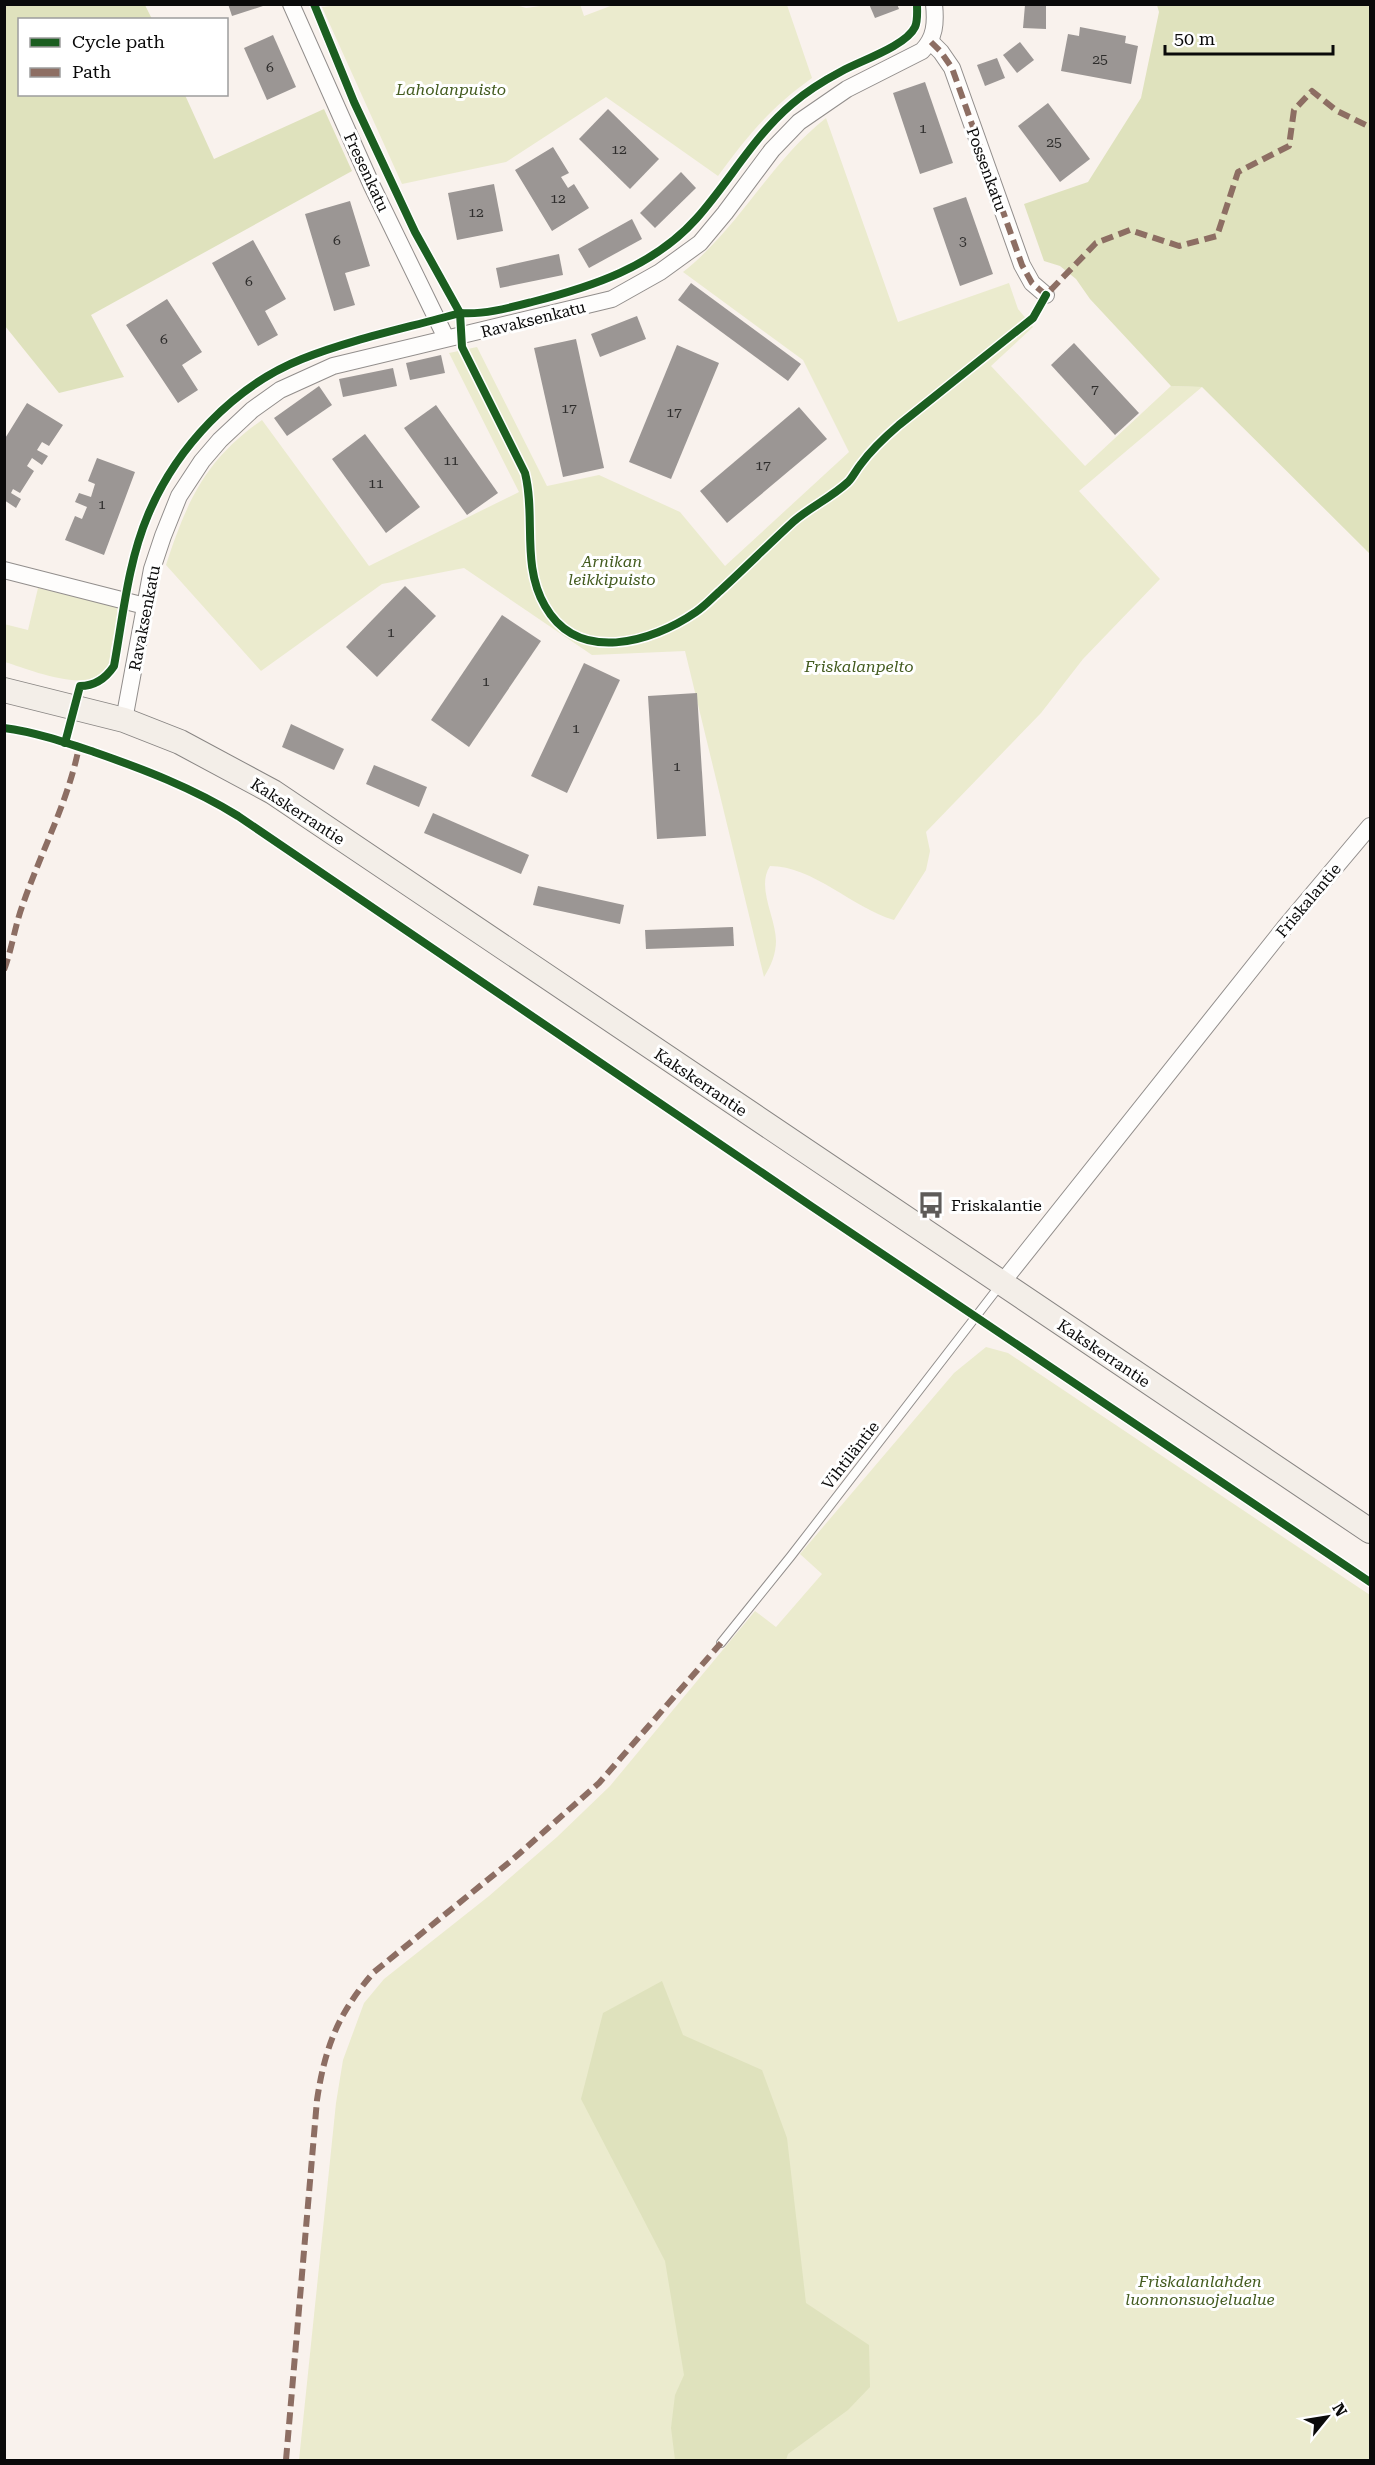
<svg xmlns="http://www.w3.org/2000/svg" width="1375" height="2465" font-family="'Roboto Serif',serif">
<style>
.green{fill:#ebebce}
.forest{fill:#dfe2bd}
.building{fill:#9b9694}
.lines{fill:none;stroke-linecap:round;stroke-linejoin:round}
.service-casing{stroke:#928e8c;stroke-width:10}
.minor-casing{stroke:#928e8c;stroke-width:18}
.secondary-casing{stroke:#888583;stroke-width:26}
.service{stroke:#fefdfc;stroke-width:8}
.minor{stroke:#fefdfc;stroke-width:16}
.secondary{stroke:#f3eee8;stroke-width:24}
.quiet{stroke:#8d6e63;stroke-width:6;stroke-dasharray:12 6;stroke-linecap:butt}
.cycleway-casing{stroke:#fff;stroke-width:11}
.cycleway{stroke:#1b5e20;stroke-width:8}
.labels{text-anchor:middle;stroke-width:6;stroke-linejoin:round;paint-order:stroke}
.number-label{font-size:14px;fill:#2e2d2c}
.park-label{font-size:16px;font-style:italic;fill:#445c20;stroke:#fff}
.street-label{font-size:16px;fill:#0a0a0a;stroke:#fff}
.poi-label{font-size:16px;fill:#0a0a0a;stroke:#fff;text-anchor:start}
</style>
<rect width="100%" height="100%" fill="#f9f2ed"/>
<g class="green">
<path d="M345,4H512L526,8L547,5L580,4L584,16L613,5H787L812,78C770,108 748,135 718,176L606,97L506,162L402,184L322,7Z"/>
<path d="M826,118L898,322L1009,283L1018,309L1033,327L991,366L1085,466L1171,386L1202,387L1079,491L1160,579L1083,659L1041,713L926,832L930,851L926,870L894,920C853,908 813,866 770,866C756,887 776,918 776,941C776,954 771,966 764,977L685,651L592,655L464,568L382,584L261,671L166,565C187,501 205,460 262,420L369,566L519,492L449,353L477,347L547,486L599,475L680,512L725,566L849,452L803,360L683,272C740,227 770,162 826,118Z"/>
<path d="M38,588L117,607C118,621 114,635 111,648C110,654 110,661 108,666C94,697 28,669 5,662L4,624L28,630Z"/>
<polygon points="986,1347 1008,1353 1370,1595 1370,2460 299,2460 336,2103 343,2060 364,2003 384,1979 489,1896 557,1837 610,1786 755,1611 776,1627 822,1574 800,1554 954,1373"/>
</g>
<g class="forest">
<polygon points="4,5 145,5 152,19 20,20 20,94 185,95 214,159 324,109 352,171 91,315 124,377 59,393 5,326"/>
<polygon points="1157,5 1370,5 1370,554 1202,387 1171,386 1090,299 1076,279 1060,266 1044,261 1024,204 1088,182 1141,98 1159,12"/>
<polygon points="662,1981 683,2035 762,2070 787,2138 806,2303 869,2345 870,2387 848,2410 788,2454 786,2460 675,2460 671,2428 675,2395 684,2375 665,2261 581,2099 603,2013"/>
</g>
<g class="building">
<polygon points="228,4 266,4 266,5 232,16"/>
<polygon points="869,4 897,4 899,9 875,18"/>
<polygon points="1025,5 1046,6 1046,29 1023,28"/>
<polygon points="1080,27 1126,36 1125,43 1138,46 1131,84 1061,71 1068,34 1079,36"/>
<polygon points="273,35 296,87 267,100 244,48"/>
<polygon points="1020,42 1034,60 1017,73 1003,55"/>
<polygon points="997,58 1005,78 985,86 977,65"/>
<polygon points="925,82 953,163 920,174 893,93"/>
<polygon points="1048,103 1090,159 1060,182 1018,126"/>
<polygon points="608,109 659,159 630,189 579,139"/>
<polygon points="553,147 569,173 561,177 568,188 574,184 589,208 552,231 515,170"/>
<polygon points="681,172 696,188 655,228 640,213"/>
<polygon points="494,184 503,231 457,240 448,193"/>
<polygon points="966,197 993,274 960,286 933,208"/>
<polygon points="350,201 370,266 345,273 355,305 334,311 305,214"/>
<polygon points="632,219 642,239 589,268 578,249"/>
<polygon points="253,240 286,299 265,311 278,335 258,346 212,263"/>
<polygon points="559,254 563,275 500,288 496,268"/>
<polygon points="691,283 801,364 788,381 678,300"/>
<polygon points="167,299 202,352 182,365 198,390 178,403 126,325"/>
<polygon points="637,316 646,339 600,357 591,334"/>
<polygon points="576,339 604,468 563,477 534,348"/>
<polygon points="1074,343 1139,413 1115,435 1051,365"/>
<polygon points="677,345 719,363 671,479 629,462"/>
<polygon points="441,355 445,373 410,380 406,363"/>
<polygon points="393,368 397,386 343,397 339,379"/>
<polygon points="319,386 332,405 287,436 274,418"/>
<polygon points="27,403 63,425 49,446 42,442 37,450 48,456 42,465 32,458 27,466 34,471 20,493 13,489 11,493 21,499 16,508 4,500 4,440"/>
<polygon points="436,405 498,493 467,515 404,428"/>
<polygon points="799,407 827,439 727,523 700,491"/>
<polygon points="365,434 420,507 386,533 332,459"/>
<polygon points="97,458 135,472 104,555 65,540 75,516 82,519 87,507 75,502 79,493 91,497 95,484 88,481"/>
<polygon points="405,586 436,616 377,677 346,647"/>
<polygon points="502,615 541,641 469,747 431,720"/>
<polygon points="584,663 620,680 567,793 531,776"/>
<polygon points="697,693 706,836 657,839 648,696"/>
<polygon points="291,724 344,749 334,770 282,747"/>
<polygon points="374,765 427,787 419,807 366,784"/>
<polygon points="433,813 529,855 521,874 424,833"/>
<polygon points="538,886 624,905 620,924 533,905"/>
<polygon points="733,927 734,946 646,949 645,930"/>
</g>
<g class="lines">
<defs>
<polyline id="service" points="721,1643 791,1556 1001,1284"/>
<g id="minor">
<polyline points="291,4 372,186 446,338"/>
<polyline points="931,42 941,52 952,68 1022,265 1032,283 1046,295"/>
<polyline points="4,570 145,606"/>
<path d="M124,720L152,569L163,536L179,496L202,461L220,440L252,410L280,390L333,366L612,299L660,272L700,243L725,213L772,150L799,122L847,89L922,51C935,38 936,23 934,4"/>
<polyline points="1001,1284 1285,927 1370,826"/>
</g>
<polyline id="secondary" points="4,690 124,720 180,742 273,792 1370,1531"/>
</defs>
<use href="#service" class="service-casing"/>
<use href="#minor" class="minor-casing"/>
<use href="#secondary" class="secondary-casing"/>
<use href="#service" class="service"/>
<use href="#minor" class="minor"/>
<use href="#secondary" class="secondary"/>
<g class="quiet">
<polyline points="931,42 941,52 952,68 1022,265 1032,283 1046,295 1096,243 1130,230 1179,246 1217,236 1238,172 1289,146 1294,110 1312,91 1337,111 1370,127"/>
<path d="M4,970C12,949 15,925 23,904C41,852 68,802 79,747"/>
<path d="M286,2460L317,2100C325,2047 338,2013 374,1972L512,1860L599,1783L721,1643"/>
</g>
<defs>
<g id="cycleway">
<path d="M314,4L354,102L415,232L460,313L462,347L525,473C536,516 521,565 545,606C578,664 651,643 696,612C705,606 712,598 720,591C745,568 768,545 793,522C810,507 831,498 848,482C853,477 856,470 861,464C872,449 885,437 899,425L1033,318L1046,295"/>
<path d="M4,728C35,732 64,742 94,752C143,769 193,788 238,816L811,1206L1370,1582"/>
<path d="M65,743L80,686C95,686 106,678 114,666C123,616 128,562 148,515C176,448 234,386 302,359C352,339 407,328 460,313C483,315 509,308 532,302C591,287 653,267 696,219C730,181 753,137 792,104C807,91 825,80 842,71C860,61 906,46 915,27C918,21 917,11 917,4"/>
</g>
</defs>
<use href="#cycleway" class="cycleway-casing"/>
<use href="#cycleway" class="cycleway"/>
</g>
<defs>
<symbol id="bus-bare" viewBox="-9 -9 18 18"><path d="M-5-6H5V4H4V6H2V4H-2V6H-4V4H-5ZM-3.5-4V0h7V-4ZM-3.5 1.2v1.5H-2V1.2ZM2 1.2v1.5H3.5V1.2Z" fill="#5e5b59" stroke="#fff" stroke-width="2.5" paint-order="stroke"/></symbol>
</defs>
<g fill-rule="evenodd">
<use href="#bus-bare" x="912" y="1186" width="38" height="38"/>
</g>
<g class="labels">
<g class="number-label">
<text x="1100" y="64">25</text>
<text x="270" y="72">6</text>
<text x="923" y="133">1</text>
<text x="1054" y="147">25</text>
<text x="619" y="154">12</text>
<text x="558" y="203">12</text>
<text x="476" y="217">12</text>
<text x="337" y="245">6</text>
<text x="963" y="246">3</text>
<text x="249" y="286">6</text>
<text x="164" y="344">6</text>
<text x="1095" y="394">7</text>
<text x="569" y="413">17</text>
<text x="674" y="417">17</text>
<text x="451" y="465">11</text>
<text x="763" y="470">17</text>
<text x="376" y="488">11</text>
<text x="102" y="509">1</text>
<text x="391" y="637">1</text>
<text x="486" y="686">1</text>
<text x="576" y="733">1</text>
<text x="677" y="771">1</text>
</g>
<g class="park-label">
<text x="451" y="95">Laholanpuisto</text>
<text x="612" y="567">Arnikan<tspan x="612" dy="18">leikkipuisto</tspan></text>
<text x="859" y="672">Friskalanpelto</text>
<text x="1200" y="2287">Friskalanlahden<tspan x="1200" dy="18">luonnonsuojelualue</tspan></text>
</g>
<g class="street-label">
<text transform="translate(987 169) rotate(70)" y="6">Possenkatu</text>
<text transform="translate(367 172) rotate(65)" y="6">Fresenkatu</text>
<text transform="translate(533 319) rotate(-14)" y="6">Ravaksenkatu</text>
<text transform="translate(144 618) rotate(-79)" y="6">Ravaksenkatu</text>
<text transform="translate(298 811) rotate(33)" y="6">Kakskerrantie</text>
<text transform="translate(1308 900) rotate(-50)" y="6">Friskalantie</text>
<text transform="translate(701 1082) rotate(34)" y="6">Kakskerrantie</text>
<text transform="translate(1104 1353) rotate(34)" y="6">Kakskerrantie</text>
<text transform="translate(850 1455) rotate(-52)" y="6">Vihtiläntie</text>
</g>
<g class="poi-label">
<text x="951" y="1211">Friskalantie</text>
</g>
</g>
<rect width="1375" height="2465" fill="none" stroke="#0a0a0a" stroke-width="12"/>
<rect x="18" y="18" width="210" height="78" fill="#ffffff" stroke="#9d9d9d" stroke-width="1.5"/>
<rect x="30" y="38" width="30" height="9" fill="#1b5e20" stroke="#9d9d9d" stroke-width="1.5"/>
<text x="72" y="48" font-size="18" fill="#0a0a0a">Cycle path</text>
<rect x="30" y="68" width="30" height="9" fill="#8d6e63" stroke="#9d9d9d" stroke-width="1.5"/>
<text x="72" y="78" font-size="18" fill="#0a0a0a">Path</text>
<g transform="translate(1327 2417) rotate(60)" stroke="#ffffff" stroke-width="4.5" paint-order="stroke">
<path d="M0-4.5L10 22L0 15L-10 22Z" fill="#0a0a0a"/>
<text y="-9" font-size="16" font-weight="bold" text-anchor="middle" fill="#0a0a0a">N</text>
</g>
<path d="M1165 45v9h168v-9" fill="none" stroke="#0a0a0a" stroke-width="3"/>
<text x="1174" y="45" font-size="18" fill="#0a0a0a" stroke="#ffffff" stroke-width="4.5" paint-order="stroke">50 m</text>
</svg>
